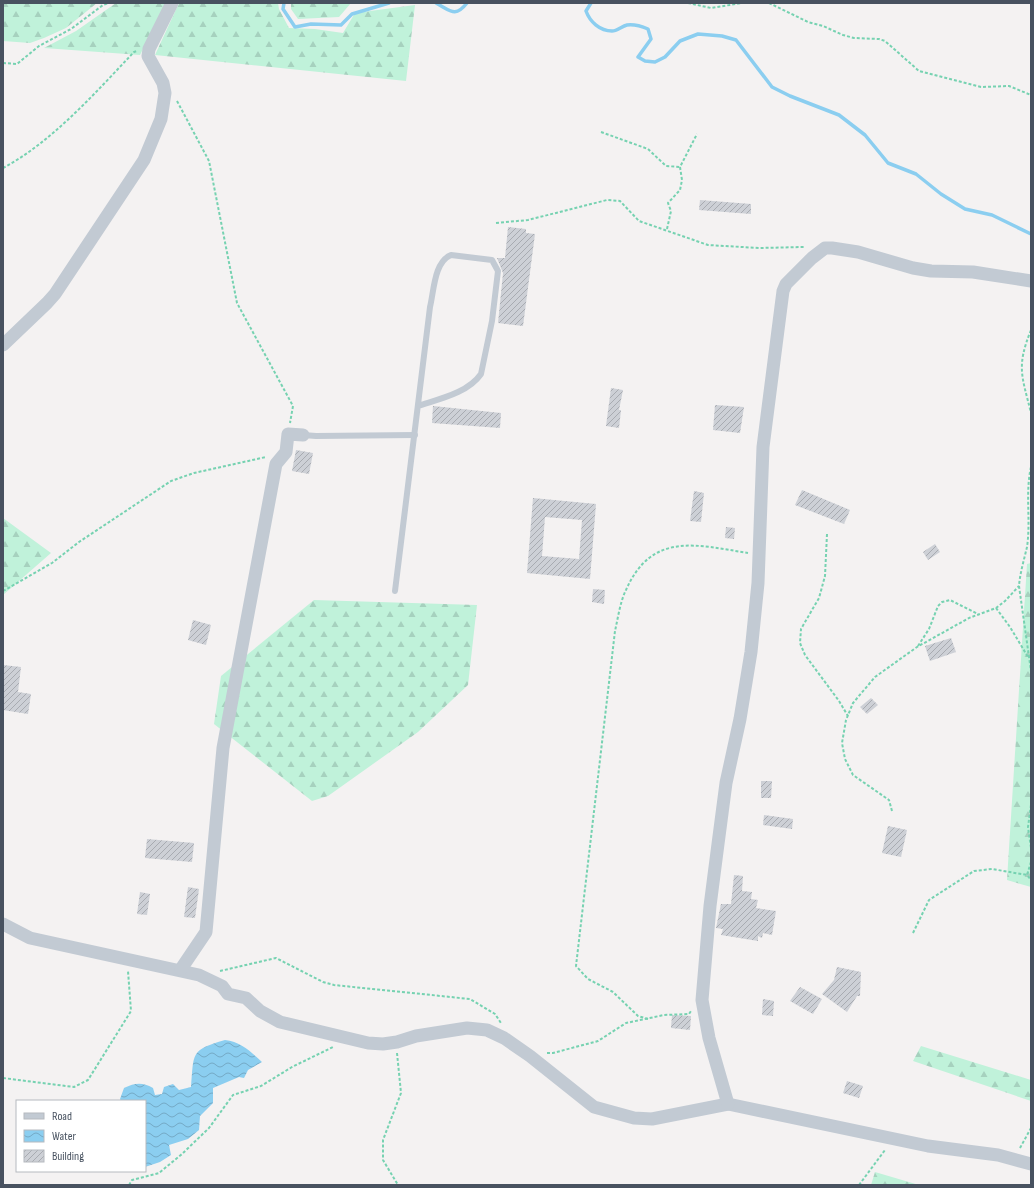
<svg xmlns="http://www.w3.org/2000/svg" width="1034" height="1188" font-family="'Sofia Sans Condensed',sans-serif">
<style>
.forest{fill:url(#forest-firs)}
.water{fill:url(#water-waves)}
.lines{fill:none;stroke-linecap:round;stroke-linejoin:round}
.stream{stroke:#8bcef0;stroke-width:3.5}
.building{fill:url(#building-hatch);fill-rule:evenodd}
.path{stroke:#76d2b1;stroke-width:2;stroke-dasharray:3 2;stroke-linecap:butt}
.lane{stroke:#c2cad3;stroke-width:6}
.street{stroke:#c2cad3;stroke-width:13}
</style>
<defs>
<pattern id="forest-firs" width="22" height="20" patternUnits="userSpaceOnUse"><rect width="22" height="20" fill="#c0f2da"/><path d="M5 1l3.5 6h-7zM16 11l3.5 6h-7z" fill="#a6d1be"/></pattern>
<pattern id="water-waves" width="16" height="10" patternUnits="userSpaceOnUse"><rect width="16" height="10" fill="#8bcef0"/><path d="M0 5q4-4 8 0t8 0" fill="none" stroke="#74aac6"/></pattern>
<pattern id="building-hatch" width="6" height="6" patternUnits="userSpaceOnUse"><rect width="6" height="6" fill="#cdd0d6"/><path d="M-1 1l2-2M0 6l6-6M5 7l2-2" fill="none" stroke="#a8abb1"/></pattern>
</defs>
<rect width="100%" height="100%" fill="#f4f2f2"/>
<g class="forest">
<polygon points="3,3 97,3 66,28 44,38 30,43 3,41"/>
<polygon points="116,3 166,3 140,55 44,48 76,31"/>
<polygon points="179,3 278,3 279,9 289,28 315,29 343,33 355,13 415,5 406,81 155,55"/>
<polygon points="291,3 351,3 339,17 298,19 291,9"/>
<polygon points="3,518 51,553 3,595"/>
<polygon points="1031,563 1031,887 1007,880 1027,564"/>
<polygon points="314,600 477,605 468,685 418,732 328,796 312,801 214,724 221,676"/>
<polygon points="921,1046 1031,1080 1031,1101 913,1061"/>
<polygon points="875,1172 919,1185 871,1185"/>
</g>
<path class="water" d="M225,1040C241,1042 250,1051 262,1062L248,1070L244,1078L239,1077L213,1088V1103L200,1116L199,1130L188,1139L169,1145L171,1155L160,1162L145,1167V1101H121L120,1099L124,1088C135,1083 142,1082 153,1088L155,1095L162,1094L164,1087L173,1084L179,1090L191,1087C194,1053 190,1050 225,1040Z"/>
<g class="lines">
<g class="stream">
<polyline points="284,3 283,9 295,27 311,24 341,25 352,14 389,3"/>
<path d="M436,3C451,11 455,18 467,3"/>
<path d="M591,3L586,11C590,22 600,31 612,31C617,31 622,26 627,25C635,24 641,26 648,29L651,39L638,57L645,61L655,62L665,57L680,41L698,34L722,36L736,40L772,87L790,96L839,115L865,135L888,163L916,174L941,194L965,209L992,215L1031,234"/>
</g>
</g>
<g class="building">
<polygon points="700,200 751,204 751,214 699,210"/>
<polygon points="508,227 526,229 526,233 535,234 523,326 498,323 503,273 497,258 505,258"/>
<polygon points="611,388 623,390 619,410 621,410 619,428 606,426"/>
<polygon points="715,405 744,407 740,433 713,430"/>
<polygon points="433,406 501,413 500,428 432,423"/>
<polygon points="296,450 313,453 309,474 292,471"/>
<polygon points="802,490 850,510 844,524 795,505"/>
<polygon points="694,491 704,493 701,522 690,521"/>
<path d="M533,498L596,504L590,579L527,573ZM545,517L582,520L579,559L542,556Z"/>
<polygon points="726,527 735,528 734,539 725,538"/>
<polygon points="935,544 940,552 928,560 923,552"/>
<polygon points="593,589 605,590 604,604 592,602"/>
<polygon points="193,620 211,625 206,645 188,640"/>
<polygon points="951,638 956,652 930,661 925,646"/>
<polygon points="3,665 21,667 18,692 31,694 28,714 3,710"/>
<polygon points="871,698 878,705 867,714 860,707"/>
<polygon points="761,781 772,781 771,798 761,798"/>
<polygon points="764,815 793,819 792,829 763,825"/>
<polygon points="888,826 907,830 901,857 882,853"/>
<polygon points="147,839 194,843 192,862 145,858"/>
<polygon points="734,875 743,876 742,891 752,892 751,899 758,900 756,908 776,911 772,935 763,933 762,938 758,936 758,941 721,935 723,929 716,928 721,904 731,904"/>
<polygon points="188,887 199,889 195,918 184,917"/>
<polygon points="140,892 150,894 147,915 137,914"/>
<polygon points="837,967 861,972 860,996 857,996 847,1012 822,994 834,980"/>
<polygon points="800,987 822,999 813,1014 790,1001"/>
<polygon points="763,999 774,1001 773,1016 762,1015"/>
<polygon points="672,1015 691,1016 690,1030 671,1028"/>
<polygon points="847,1081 863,1086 859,1098 843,1093"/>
</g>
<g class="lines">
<g class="path">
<polyline points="688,3 711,8 742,3"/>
<polyline points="769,3 808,22 823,26 843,35 854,38 879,39 885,41 919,71 981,87 1009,86 1031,95"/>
<polyline points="3,63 17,64 39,46 71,29 103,5 109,3"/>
<polyline points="177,101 209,161 237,303 293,406 290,423"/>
<polyline points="601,132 648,149 666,166 680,167"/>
<path d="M3,168C52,142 96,92 134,52L137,51"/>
<polyline points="496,223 528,220 607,200 620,201 639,221 708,245 759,248 804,247"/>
<polyline points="667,229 671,211 668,203 680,190 682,180 680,167 697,134"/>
<path d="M1031,330C1016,367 1022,376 1031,413"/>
<path d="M1031,467C1025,493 1031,520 1027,547C1024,560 1020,573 1019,586L1031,671"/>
<polyline points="827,534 825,576 819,598 801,629 800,643 805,655 839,701 848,716"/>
<polyline points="3,591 52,563 79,542 171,481 194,473 266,457"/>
<polyline points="996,608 1010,627 1028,657"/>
<polyline points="918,646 929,629 938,606 942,602 950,600 978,614"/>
<polyline points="1031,805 1028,827 1031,848"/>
<polyline points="892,811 889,800 853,775 845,759 842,743 846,720 853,703 875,677 917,647 969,618 996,608 1005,601 1019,586"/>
<polyline points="1031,862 1027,875 1031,880"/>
<polyline points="913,933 929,900 974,871 992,869 1027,875"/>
<polyline points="220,971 276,958 323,982 334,985 470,999 495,1014 501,1023"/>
<path d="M648,1019L638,1016L613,992L588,979L576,966L615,631C618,618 620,602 626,590C652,531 697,545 748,553"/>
<polyline points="397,1053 401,1093 383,1140 383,1160 398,1185"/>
<polyline points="547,1053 553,1053 598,1041 626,1023 664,1015 689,1014 691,1011"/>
<polyline points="3,1078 74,1087 88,1080 131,1011 128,971"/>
<polyline points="1020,1148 1031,1128"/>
<polyline points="129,1185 132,1180 159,1173 182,1154 209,1128 233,1095 261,1086 292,1067 333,1047"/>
<polyline points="859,1185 885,1150"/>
</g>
<g class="lane">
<polyline points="303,435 316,436 415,435"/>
<path d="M395,591L430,307C434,291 434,262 451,255L492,260L498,271L492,321L481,374C468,393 439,399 418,406"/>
</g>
<g class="street">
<polyline points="3,345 47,303 55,294 144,160 161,119 165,93 163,83 148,56 149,49 172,3"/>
<polyline points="3,924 30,938 199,975 222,986 228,994 246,998 260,1011 280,1022 368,1043 383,1044 397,1042 416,1036 467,1028 487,1030 504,1038 530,1056 594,1107 634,1118 652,1119 728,1104 928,1146 998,1155 1031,1164"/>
<polyline points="181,969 206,932 223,748 276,464 286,452 288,434 303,435"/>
<polyline points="728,1104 709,1038 702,1000 710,906 718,844 726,783 740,719 751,652 758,583 763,447 783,291 786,284 812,258 825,248 832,248 858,252 913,268 931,271 973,272 1031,281"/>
</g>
</g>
<rect width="1034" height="1188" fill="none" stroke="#485260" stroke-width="8"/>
<rect x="16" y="1100" width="130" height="72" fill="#ffffff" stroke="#b6babf"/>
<rect x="24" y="1113" width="20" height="6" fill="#c2cad3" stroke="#b6babf"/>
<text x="52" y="1120" font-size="12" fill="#485260">Road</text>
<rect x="24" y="1130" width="20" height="12" fill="url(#water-waves)" stroke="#b6babf"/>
<text x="52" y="1140" font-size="12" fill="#485260">Water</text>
<rect x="24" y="1150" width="20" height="12" fill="url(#building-hatch)" stroke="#b6babf"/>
<text x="52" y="1160" font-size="12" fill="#485260">Building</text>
</svg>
